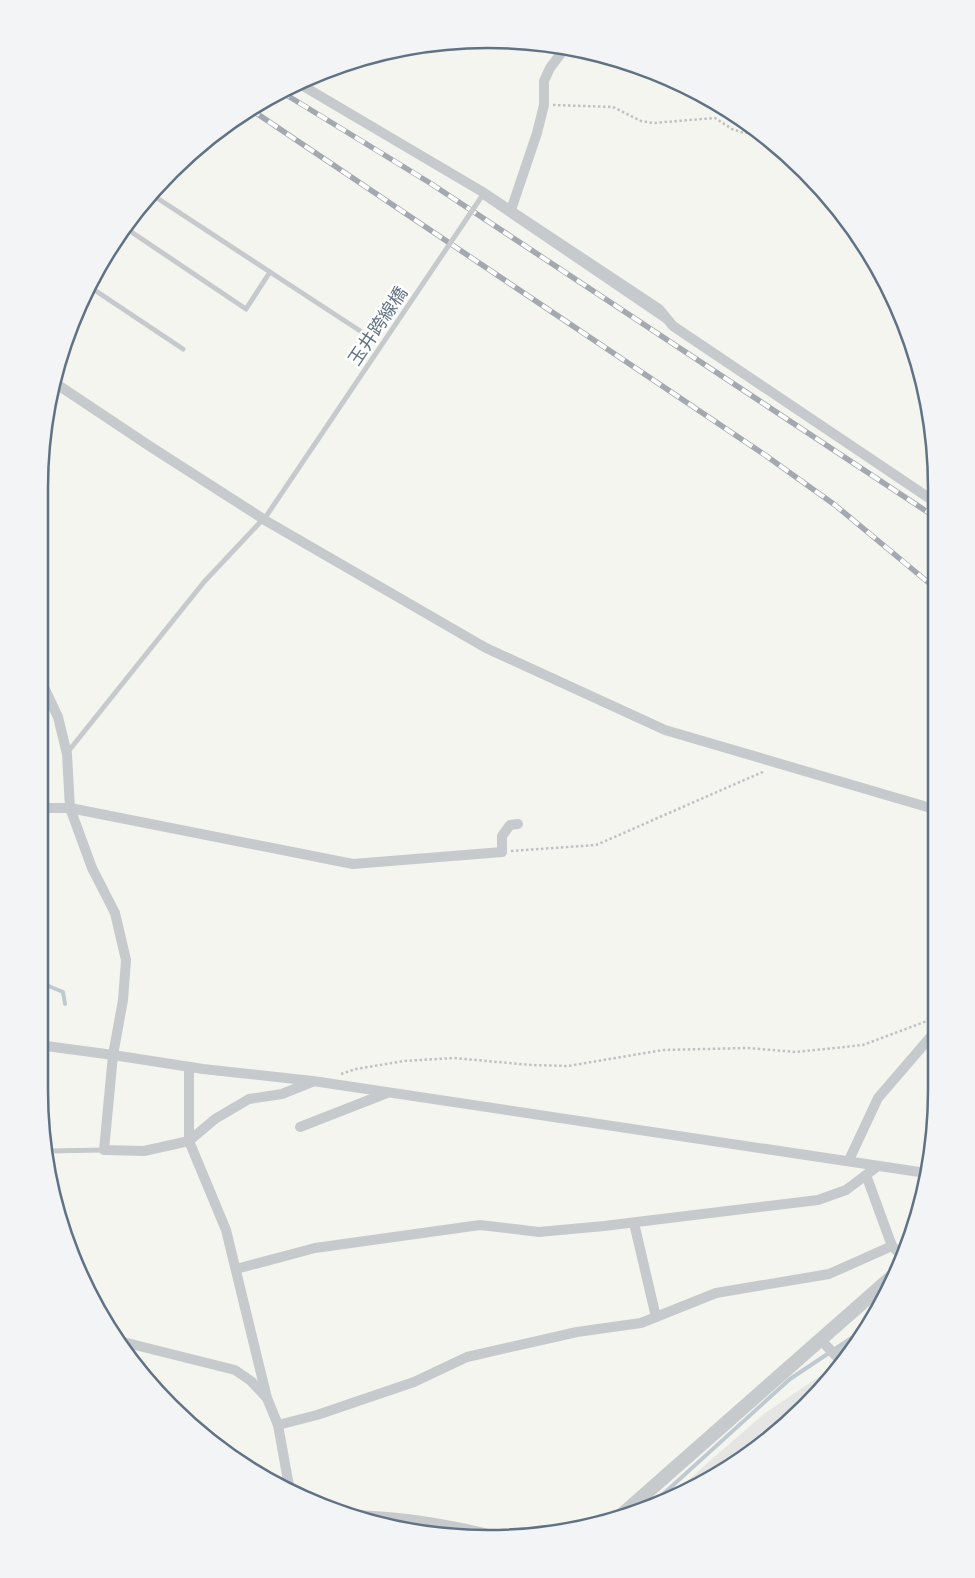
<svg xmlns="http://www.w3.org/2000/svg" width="975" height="1578" font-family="Signika,'Noto Sans JP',sans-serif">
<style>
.built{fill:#e5e6e4}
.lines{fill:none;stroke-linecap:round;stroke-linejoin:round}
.stream{stroke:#bfcad0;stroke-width:4}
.path{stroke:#c0c1c3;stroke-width:2.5;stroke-dasharray:2.5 2.5;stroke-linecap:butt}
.service{stroke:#c7cacd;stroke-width:5}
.minor{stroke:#c7cacd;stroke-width:10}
.tertiary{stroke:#c7cacd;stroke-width:14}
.rail-casing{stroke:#a4a9b0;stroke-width:5.5}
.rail{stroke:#fff;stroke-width:4;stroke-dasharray:11;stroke-linecap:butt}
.service-bridge{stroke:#c7cacd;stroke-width:5}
.labels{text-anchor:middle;stroke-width:5;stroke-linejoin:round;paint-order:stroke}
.street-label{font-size:18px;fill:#617284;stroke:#fff}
.rim{fill:none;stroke:#617284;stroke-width:2.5}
</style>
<rect width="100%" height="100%" fill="#f5f5f0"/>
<polygon class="built" points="847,1358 844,1363 760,1447 672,1494 765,1413"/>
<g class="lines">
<g class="stream">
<polyline points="39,982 63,992 65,1004"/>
<polyline points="650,1506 790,1379 862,1331"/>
</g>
<g class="path">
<polyline points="553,105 613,107 641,121 653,123 715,118 732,129 744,133 761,132"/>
<polyline points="511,851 596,845 765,771"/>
<polyline points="341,1074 356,1069 404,1061 454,1058 531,1065 568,1066 663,1050 748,1048 796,1052 863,1045 927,1021 933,1023"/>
</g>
<g class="service">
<polyline points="124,227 246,309 270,272 151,194"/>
<polyline points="270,272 374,340"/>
<polyline points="90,287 183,349"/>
<polyline points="67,753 151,648"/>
<polyline points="49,1151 104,1150"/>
</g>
<g class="minor">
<polyline points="298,83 481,191 659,309 673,326 935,502"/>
<polyline points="511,210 537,133 544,105 544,81 550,68 565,48"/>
<polyline points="55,383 151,447 268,522 486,648 665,730 934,809"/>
<polyline points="41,681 58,717 67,754 70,808 92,868 115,913 126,960 123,1000 113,1055 104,1150 144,1151 189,1141 215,1119 249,1099 282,1094 312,1082"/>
<polyline points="40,808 70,808 353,864 502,852 502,836 510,825 518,824"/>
<polyline points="39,1045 113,1055 203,1069 313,1081 926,1173"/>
<polyline points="189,1067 189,1141 226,1230 267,1398 278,1425 289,1486"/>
<polyline points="300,1127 387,1093"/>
<polyline points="849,1160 878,1098 933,1034"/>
<polyline points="866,1175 892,1246"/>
<polyline points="634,1223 656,1317"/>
<polyline points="236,1269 315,1248 480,1225 539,1232 604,1226 818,1200 846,1190 878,1166"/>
<polyline points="820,1339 836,1356 854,1345"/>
<polyline points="119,1341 235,1370 251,1381 266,1397"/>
<polyline points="278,1425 317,1415 414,1382 467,1357 577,1332 641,1323 716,1293 829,1274 892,1246 903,1257"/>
</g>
<g class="tertiary">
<path d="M351,1517C399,1518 449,1526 496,1538"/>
<polyline points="618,1518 895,1274"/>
</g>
<defs>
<g id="rail">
<polyline points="280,91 430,183 935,517"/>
<polyline points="250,109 765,455 835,505 935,588"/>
</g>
</defs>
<use href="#rail" class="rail-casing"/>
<use href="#rail" class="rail"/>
<polyline class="service-bridge" points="151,648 204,582 267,515 482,196 673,326"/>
</g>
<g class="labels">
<g class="street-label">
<text transform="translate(378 326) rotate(-56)" y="6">玉井跨線橋</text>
</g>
</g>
<path d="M0 0H975V1578H0ZM488 48H488A440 440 0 0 1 928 488V1090A440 440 0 0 1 488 1530H488A440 440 0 0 1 48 1090V488A440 440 0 0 1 488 48Z" fill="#f2f4f5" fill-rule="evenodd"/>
<path class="rim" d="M488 48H488A440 440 0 0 1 928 488V1090A440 440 0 0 1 488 1530H488A440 440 0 0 1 48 1090V488A440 440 0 0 1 488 48Z"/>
</svg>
